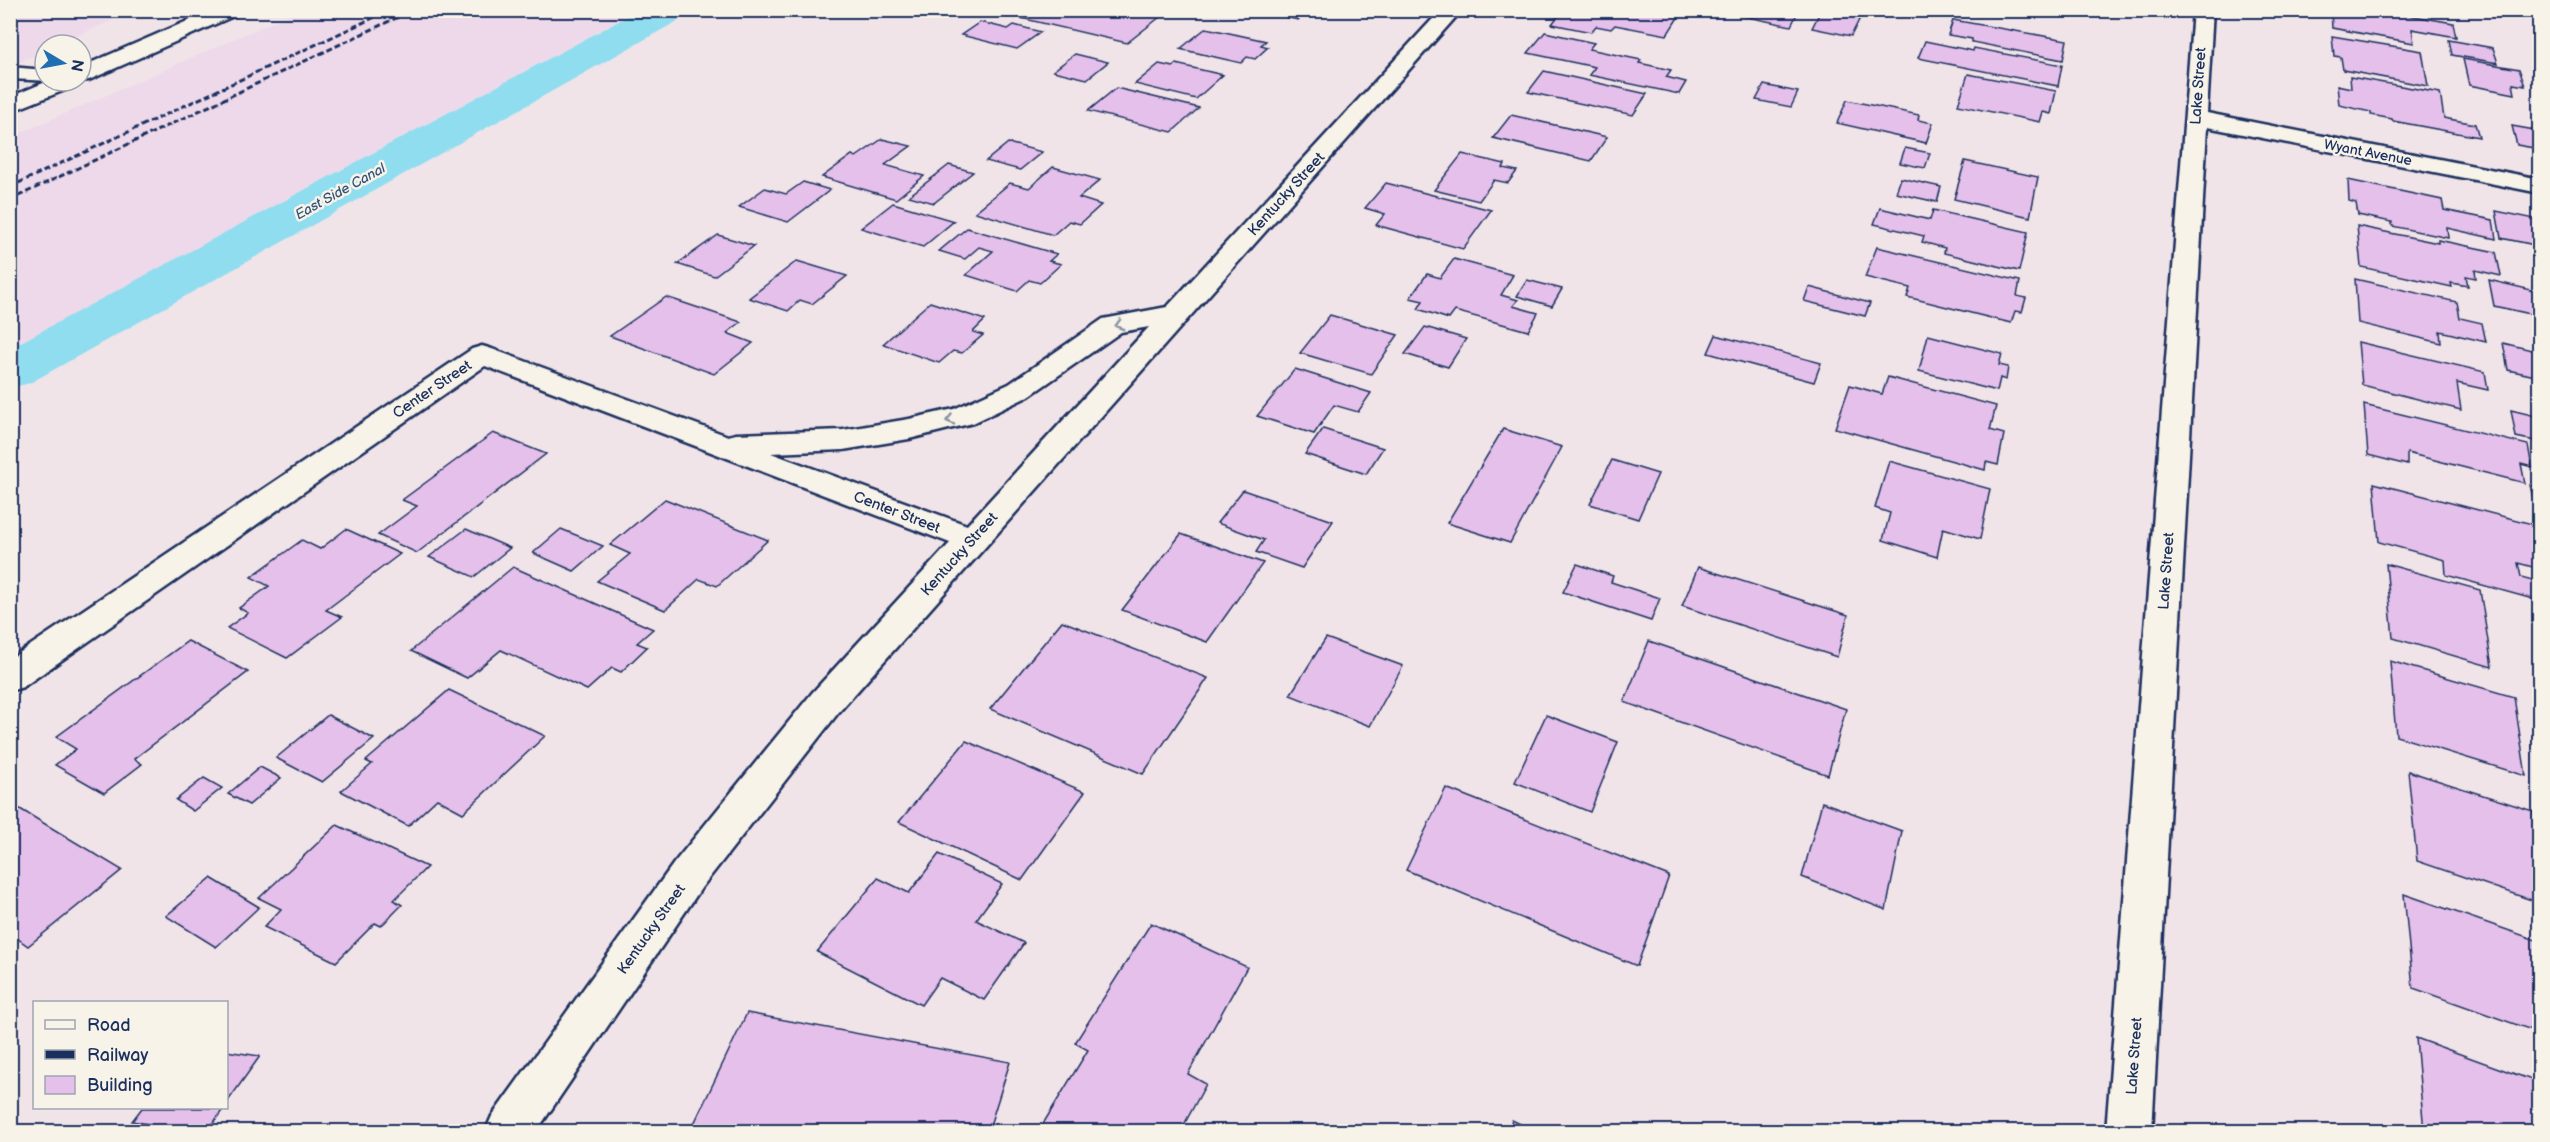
<svg xmlns="http://www.w3.org/2000/svg" width="2550" height="1142" font-family="'Balsamiq Sans',sans-serif">
<style>
.built{fill:#edd9ea}
.lines{fill:none;stroke-linecap:round;stroke-linejoin:round}
.canal{fill:#90ddef;fill-rule:evenodd}
.building{fill:#e4c0eb;stroke:#1b2f5e;stroke-width:1.5}
.minor-casing{stroke:#1b2f5e;stroke-width:5}
.major-casing{stroke:#1b2f5e;stroke-width:5}
.minor{fill:#f7f3e8;fill-rule:evenodd}
.major{fill:#f7f3e8;fill-rule:evenodd}
.rail{stroke:#1b2f5e;stroke-width:3;stroke-dasharray:6 3;stroke-linecap:butt}
.oneway{stroke:#8991a3}
.labels{text-anchor:middle;stroke-width:5;stroke-linejoin:round;paint-order:stroke}
.far-street-label{font-size:14px;fill:#1b2f5e;stroke:#f7f3e8}
.far-water-label{font-size:14px;font-style:italic;fill:#32527b;stroke:#f7f3e8}
.street-label{font-size:15px;fill:#1b2f5e;stroke:#f7f3e8}
</style>
<rect width="100%" height="100%" fill="#f1e4e9"/>
<filter id="ink" filterUnits="userSpaceOnUse"><feTurbulence type="fractalNoise" baseFrequency=".0167" numOctaves="2"/><feDisplacementMap in="SourceGraphic" scale="12" xChannelSelector="R" yChannelSelector="G"/><feConvolveMatrix kernelMatrix="1 2 1 2 8 2 1 2 1" color-interpolation-filters="sRGB"/></filter>
<g filter="url(#ink)">
<g class="built">
<polygon points="11,10 133,10 133,11 58,45 45,45 45,51 11,66"/>
<polygon points="300,10 636,11 11,348 11,137"/>
</g>
<g class="lines">
<polygon class="canal" points="639,10 688,10 683,18 30,383 10,388 10,348"/>
</g>
<g class="building">
<polygon points="998,10 1143,10 1140,13 1160,17 1127,43 995,12"/>
<polygon points="1255,10 1309,10 1298,20"/>
<polygon points="1573,10 1654,10 1679,16 1667,35 1615,25 1611,29 1596,26 1591,32 1552,24 1562,11 1571,13"/>
<polygon points="1714,10 1799,10 1791,26"/>
<polygon points="1821,10 1864,10 1851,36 1812,28"/>
<polygon points="2331,10 2379,10 2453,23 2456,37 2412,29 2414,43 2332,28"/>
<polygon points="1953,20 2067,40 2063,60 1972,42 1972,39 1948,35"/>
<polygon points="980,22 1008,29 1014,25 1041,32 1017,49 961,35"/>
<polygon points="1206,28 1266,41 1261,45 1268,47 1255,59 1247,57 1241,63 1180,49"/>
<polygon points="1545,32 1594,43 1589,49 1641,60 1639,63 1671,70 1666,77 1686,82 1679,94 1589,75 1595,67 1528,53"/>
<polygon points="2332,36 2422,51 2428,86 2343,70 2341,57 2334,56"/>
<polygon points="2449,40 2493,48 2498,63 2452,55"/>
<polygon points="1925,41 1973,51 1974,48 2062,65 2058,86 1918,58"/>
<polygon points="1075,54 1108,62 1087,79 1053,71"/>
<polygon points="2463,59 2519,69 2525,86 2513,84 2515,94 2469,85"/>
<polygon points="1159,64 1173,67 1176,64 1223,75 1196,99 1135,84"/>
<polygon points="1544,71 1647,94 1633,115 1528,92"/>
<polygon points="1968,74 2056,91 2051,114 2043,112 2040,122 1958,105"/>
<polygon points="2350,77 2440,93 2444,118 2475,124 2479,137 2393,121 2392,119 2371,115 2371,112 2339,105 2337,85 2351,88"/>
<polygon points="1764,85 1798,92 1791,107 1756,100"/>
<polygon points="1116,88 1199,108 1172,132 1088,111"/>
<polygon points="1847,100 1919,115 1918,120 1933,123 1926,143 1837,123"/>
<polygon points="1511,115 1607,137 1591,161 1493,138"/>
<polygon points="2512,126 2540,131 2540,149 2517,145"/>
<polygon points="882,139 911,146 885,165 924,176 896,199 822,177 852,155 856,157"/>
<polygon points="1008,143 1042,152 1020,170 986,161"/>
<polygon points="1905,148 1930,153 1925,168 1900,163"/>
<polygon points="1462,154 1505,164 1503,168 1517,171 1508,183 1494,180 1479,201 1434,190"/>
<polygon points="1965,161 2038,177 2030,217 1954,199"/>
<polygon points="949,165 973,172 934,203 909,196"/>
<polygon points="1053,167 1100,180 1079,198 1101,205 1080,224 1069,221 1053,235 975,212 1010,183 1029,188"/>
<polygon points="1901,178 1941,187 1937,202 1896,193"/>
<polygon points="2348,180 2442,200 2444,210 2493,220 2496,239 2447,228 2448,238 2392,226 2392,222 2358,215 2356,203 2349,201"/>
<polygon points="803,182 830,190 788,222 739,207 765,188 786,194"/>
<polygon points="1386,183 1491,210 1463,249 1376,225 1385,214 1365,208"/>
<polygon points="893,203 954,221 923,247 861,228"/>
<polygon points="1880,208 1930,220 1933,210 2028,232 2019,271 1944,253 1945,248 1922,242 1924,236 1874,224"/>
<polygon points="2496,211 2540,220 2540,246 2501,238"/>
<polygon points="2357,226 2438,243 2438,240 2496,252 2501,276 2475,270 2476,278 2466,276 2468,286 2451,283 2452,287 2361,267"/>
<polygon points="967,228 1057,254 1049,261 1061,264 1040,283 1029,280 1017,291 966,275 993,251 979,247 965,259 939,251"/>
<polygon points="718,235 754,246 714,276 677,264"/>
<polygon points="1877,247 2020,281 2017,296 2026,298 2022,312 2015,311 2011,323 1907,297 1910,288 1865,277"/>
<polygon points="1454,259 1513,275 1501,295 1518,300 1513,306 1538,313 1528,331 1455,311 1449,319 1418,309 1423,301 1410,298 1427,274 1440,278"/>
<polygon points="797,261 847,276 812,304 800,300 788,311 749,298"/>
<polygon points="2355,279 2457,302 2460,318 2482,323 2486,342 2440,331 2441,343 2358,323"/>
<polygon points="1527,280 1562,289 1552,306 1517,296"/>
<polygon points="2489,280 2540,292 2540,316 2494,306"/>
<polygon points="1809,287 1870,303 1865,316 1804,301"/>
<polygon points="666,297 741,322 727,333 753,343 714,374 610,336"/>
<polygon points="930,302 985,320 973,332 983,335 962,353 953,351 939,363 883,344"/>
<polygon points="1330,315 1398,335 1371,374 1300,353"/>
<polygon points="1425,327 1466,339 1448,367 1405,354"/>
<polygon points="1716,335 1821,363 1814,382 1708,353"/>
<polygon points="1928,335 2002,354 1999,365 2008,367 2006,380 2000,378 1997,391 1919,371"/>
<polygon points="2358,342 2485,372 2488,390 2457,383 2461,410 2362,385"/>
<polygon points="2503,343 2540,352 2540,377 2508,370"/>
<polygon points="1295,369 1371,393 1358,412 1334,405 1314,434 1257,416"/>
<polygon points="1888,377 1996,406 1990,430 2004,434 1998,465 1986,462 1985,470 1835,428 1850,385 1882,394"/>
<polygon points="2364,405 2528,445 2532,467 2521,464 2525,483 2407,453 2407,465 2368,455"/>
<polygon points="2511,410 2540,417 2540,442 2516,437"/>
<polygon points="1323,429 1383,448 1366,474 1305,454"/>
<polygon points="1503,429 1562,447 1510,543 1447,523"/>
<polygon points="493,433 546,454 417,553 378,535 417,506 402,500"/>
<polygon points="1612,460 1658,474 1638,519 1590,504"/>
<polygon points="1889,461 1990,489 1980,539 1943,528 1937,557 1883,540 1890,513 1875,508"/>
<polygon points="2374,483 2540,526 2540,569 2518,563 2521,577 2540,582 2540,601 2446,575 2445,560 2379,542"/>
<polygon points="2530,485 2540,487 2540,516 2537,516"/>
<polygon points="1243,490 1333,521 1302,568 1256,552 1264,540 1217,523"/>
<polygon points="665,499 768,540 717,586 699,579 665,610 597,581 630,554 610,545"/>
<polygon points="346,529 400,554 326,610 342,617 287,658 227,628 248,613 239,608 269,586 251,577 302,540 320,549"/>
<polygon points="466,529 510,548 474,577 429,557"/>
<polygon points="561,529 603,546 574,571 533,553"/>
<polygon points="1181,534 1263,563 1207,642 1122,610"/>
<polygon points="1577,564 1613,576 1611,582 1660,598 1651,621 1563,592"/>
<polygon points="2386,564 2480,590 2492,667 2393,638"/>
<polygon points="513,567 653,629 637,643 647,647 621,672 612,668 587,690 501,650 467,678 411,651"/>
<polygon points="1698,567 1848,615 1837,657 1682,606"/>
<polygon points="1062,621 1208,678 1143,774 990,709"/>
<polygon points="1326,638 1403,666 1370,726 1290,695"/>
<polygon points="188,641 248,672 134,759 142,764 104,793 55,765 76,749 56,737"/>
<polygon points="1649,641 1846,709 1828,775 1624,702"/>
<polygon points="2390,661 2514,697 2526,776 2396,736"/>
<polygon points="449,690 545,736 463,813 437,799 408,826 341,791 372,764 366,761"/>
<polygon points="328,715 374,739 322,782 276,758"/>
<polygon points="1546,715 1618,742 1590,812 1515,782"/>
<polygon points="966,741 1085,792 1022,880 899,822"/>
<polygon points="260,767 281,778 249,805 228,794"/>
<polygon points="2408,771 2533,811 2540,853 2540,903 2417,861"/>
<polygon points="204,778 222,788 193,811 176,800"/>
<polygon points="1446,788 1669,876 1637,966 1406,870"/>
<polygon points="1822,802 1902,831 1886,910 1802,877"/>
<polygon points="10,803 122,870 28,946 10,933"/>
<polygon points="337,825 427,867 394,900 402,905 381,926 375,923 336,962 264,927 281,909 259,898"/>
<polygon points="939,854 1002,884 976,920 1024,943 984,1000 940,978 921,1005 817,952 878,878 909,893"/>
<polygon points="211,878 259,907 216,947 166,916"/>
<polygon points="2404,894 2539,941 2540,1033 2413,988"/>
<polygon points="1151,923 1247,967 1188,1074 1206,1084 1180,1132 1038,1132 1088,1050 1075,1043"/>
<polygon points="747,1013 1010,1062 988,1132 690,1132"/>
<polygon points="2416,1038 2540,1083 2540,1132 2424,1132"/>
<polygon points="226,1051 260,1056 226,1104"/>
<polygon points="142,1108 224,1108 207,1132 190,1132 132,1121"/>
<polygon points="1512,1120 1537,1132 1508,1132"/>
</g>
<g class="lines">
<defs>
<g id="minor">
<path d="M1441,10H1462L838,713L702,887L536,1132H485L492,1116L674,863L812,693L950,543L485,366L23,687L10,691V659L472,349L482,346L492,349L728,436L736,434L843,430L909,419L954,409L1009,384L1103,319L1167,307ZM1149,327L967,525L771,453L843,450L909,439L973,423L1029,396L1121,332Z"/>
<polygon points="2193,10 2213,10 2207,113 2540,179 2540,193 2207,127 2152,1132 2106,1132"/>
<polygon points="10,67 45,70 45,81 51,81 10,79"/>
</g>
<g id="major">
<polygon points="213,10 241,10 238,14 89,80 79,81 81,81 81,67"/>
<polygon points="48,81 78,81 75,86 10,112 10,97"/>
</g>
</defs>
<use href="#minor" class="minor-casing"/>
<use href="#major" class="major-casing"/>
<use href="#minor" class="minor"/>
<use href="#major" class="major"/>
<g class="rail">
<polyline points="10,187 390,10"/>
<polyline points="10,200 413,10"/>
</g>
</g>
<defs><path id="oneway-chevron" d="M-2-3.5L2.5 0L-2 3.5" fill="none" stroke-width="1.6" stroke-linecap="round" stroke-linejoin="round" transform="scale(1.5)"/></defs>
<g class="oneway">
<use href="#oneway-chevron" transform="translate(1119 325) rotate(164)"/>
<use href="#oneway-chevron" transform="translate(950 420) rotate(167)"/>
</g>
</g>
<g class="labels">
<g class="far-street-label">
<text transform="translate(2368 152) rotate(11)" y="5">Wyant Avenue</text>
</g>
<g class="far-water-label">
<text transform="translate(340 191) rotate(-29)" y="5">East Side Canal</text>
</g>
<g class="street-label">
<text transform="translate(2198 86) rotate(-86)" y="5">Lake Street</text>
<text transform="translate(1286 194) rotate(-48)" y="5">Kentucky Street</text>
<text transform="translate(432 389) rotate(-34)" y="5">Center Street</text>
<text transform="translate(897 512) rotate(21)" y="5">Center Street</text>
<text transform="translate(959 554) rotate(-48)" y="5">Kentucky Street</text>
<text transform="translate(2166 571) rotate(-86)" y="5">Lake Street</text>
<text transform="translate(651 929) rotate(-55)" y="5">Kentucky Street</text>
<text transform="translate(2134 1056) rotate(-86)" y="5">Lake Street</text>
</g>
</g>
<rect width="2550" height="1142" fill="none" stroke="#f7f3e8" stroke-width="36"/>
<rect x="18" y="18" width="2514" height="1106" fill="none" stroke="#1b2f5e" stroke-width="2" filter="url(#ink)"/>
<rect x="33" y="1001" width="195" height="108" fill="#f7f3e8" stroke="#9fa5b1" stroke-width="1.5"/>
<rect x="45" y="1020" width="30" height="9" fill="#f7f3e8" stroke="#9fa5b1" stroke-width="1.5"/>
<text x="87" y="1031" font-size="18" fill="#1b2f5e">Road</text>
<rect x="45" y="1050" width="30" height="9" fill="#1b2f5e" stroke="#9fa5b1" stroke-width="1.5"/>
<text x="87" y="1061" font-size="18" fill="#1b2f5e">Railway</text>
<rect x="45" y="1076" width="30" height="18" fill="#e4c0eb" stroke="#9fa5b1" stroke-width="1.5"/>
<text x="87" y="1091" font-size="18" fill="#1b2f5e">Building</text>
<g transform="translate(63 63) rotate(100)"><circle r="28" fill="#f7f3e8" stroke="#9fa5b1" stroke-width="1.5"/>
<path d="M0-4.5L10 22L0 15L-10 22Z" fill="#1f6fb2"/>
<text y="-9" font-size="16" font-weight="bold" text-anchor="middle" fill="#1b2f5e">N</text>
</g>
</svg>
